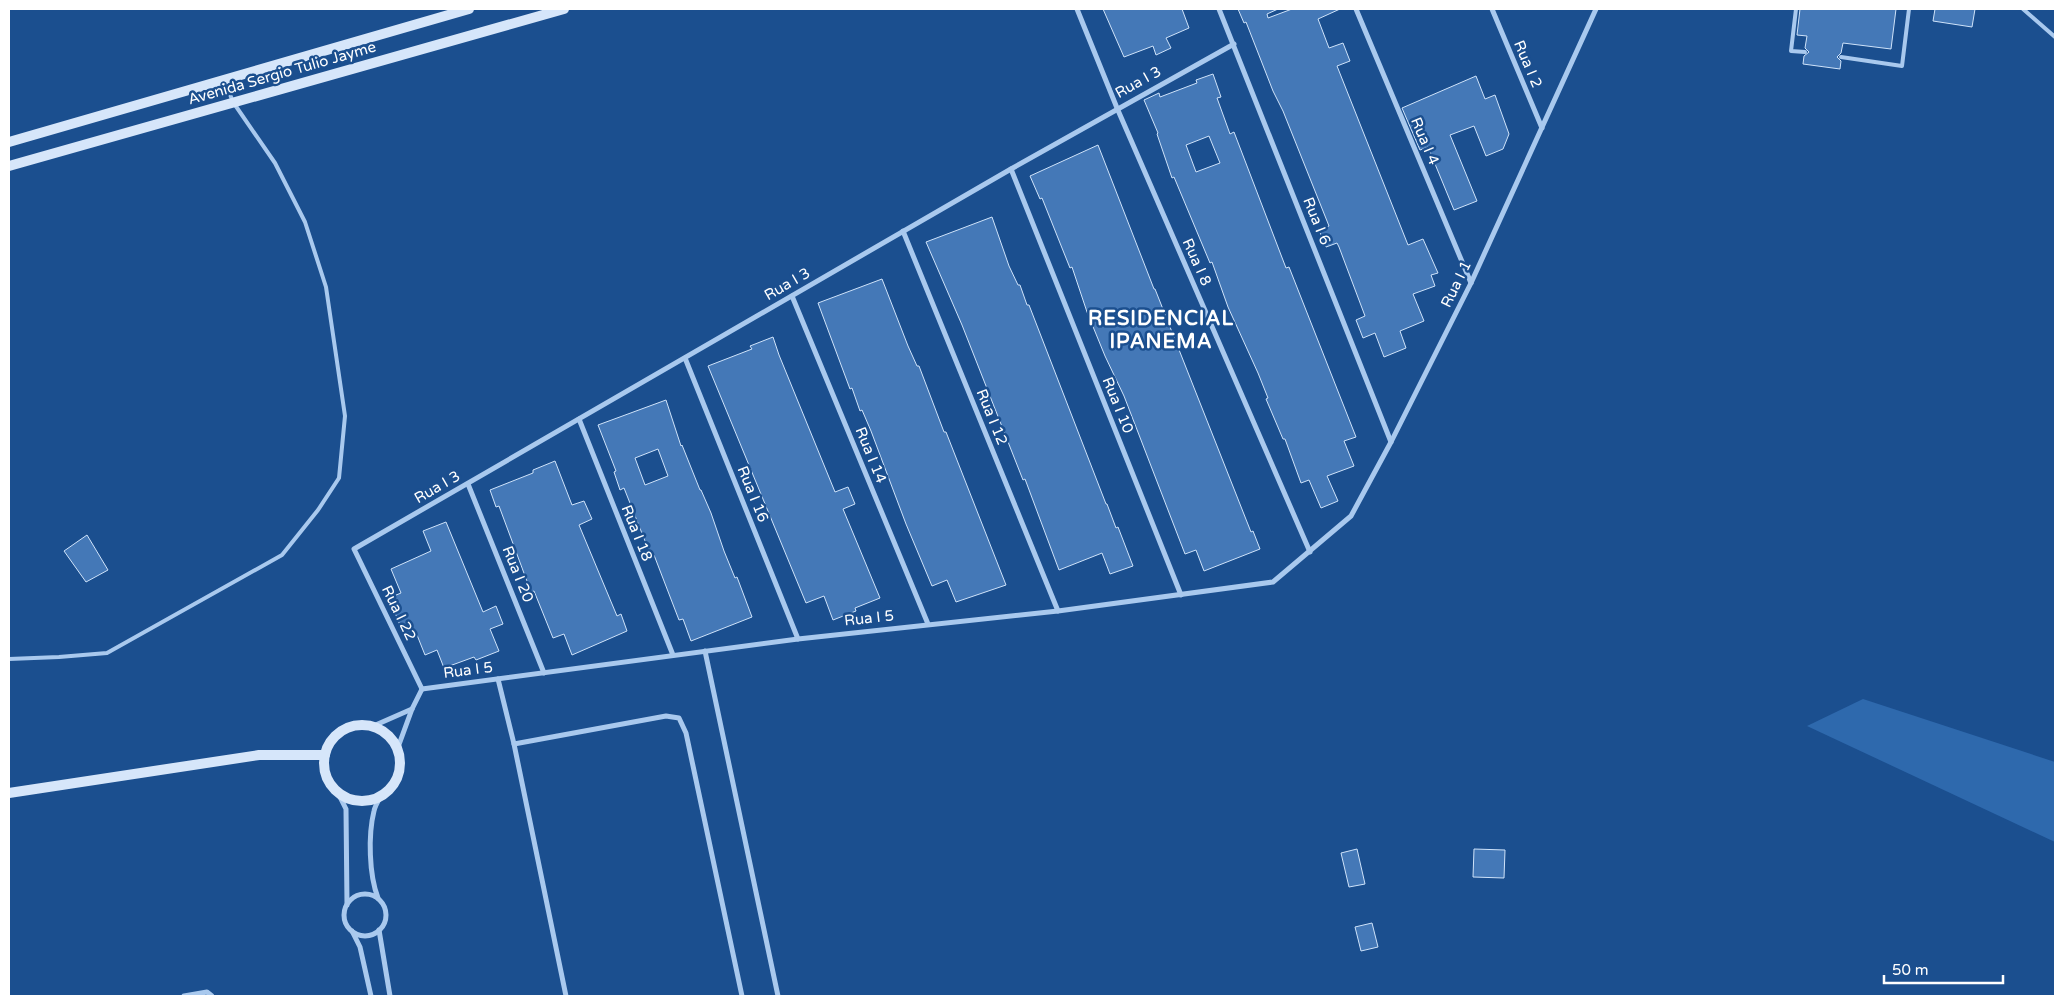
<svg xmlns="http://www.w3.org/2000/svg" width="2064" height="1005" font-family="'Varela Round',sans-serif">
<style>
.green{fill:#2e69ad}
.building{fill:#4478b7;stroke:#cfe3fa;fill-rule:evenodd}
.lines{fill:none;stroke-linecap:round;stroke-linejoin:round}
.lane{stroke:#a9c9ee;stroke-width:4}
.street{stroke:#a9c9ee;stroke-width:5}
.secondary{stroke:#d6e6fa;stroke-width:10}
.labels{text-anchor:middle;stroke-width:5;stroke-linejoin:round;paint-order:stroke}
.street-label{font-size:15px;fill:#fff;stroke:#1b4f8f}
.district-label{font-size:20px;font-weight:bold;letter-spacing:1px;fill:#fff;stroke:#1b4f8f}
</style>
<rect width="100%" height="100%" fill="#1b4f8f"/>
<polygon class="green" points="1863,699 2055,762 2055,842 1807,726"/>
<g class="building">
<polygon points="1103,9 1182,9 1189,28 1166,38 1171,48 1156,55 1153,46 1124,57"/>
<polygon points="1238,9 1278,9 1267,14 1268,18 1292,9 1340,9 1318,19 1329,48 1343,43 1350,61 1337,66 1408,245 1423,239 1438,273 1431,275 1435,286 1413,294 1424,321 1400,331 1406,348 1384,357 1375,333 1363,338 1356,320 1365,316 1339,247 1337,243 1326,247 1319,230 1329,226 1283,111 1273,91 1246,22 1244,23"/>
<polygon points="1800,9 1896,9 1891,49 1843,43 1841,53 1837,57 1841,61 1840,69 1803,64 1804,56 1809,52 1805,48 1807,36 1797,35"/>
<polygon points="1935,9 1975,9 1972,27 1933,21"/>
<path d="M1213,74L1221,97L1217,98L1230,134L1234,132L1286,268L1289,267L1356,437L1344,441L1354,466L1327,476L1338,501L1321,508L1309,480L1301,483L1285,439H1283L1266,399L1268,398L1258,373L1228,307L1212,262L1210,263L1174,177L1172,178L1157,134L1158,133L1144,100L1159,93L1160,97L1197,83L1196,80ZM1209,136L1220,163L1196,172L1186,145Z"/>
<polygon points="1476,76 1485,99 1495,95 1509,134 1503,149 1486,156 1474,126 1450,135 1477,201 1454,210 1428,147 1420,150 1402,108"/>
<polygon points="1098,145 1154,289 1155,289 1251,532 1253,531 1260,549 1204,571 1196,550 1185,554 1124,396 1105,356 1087,312 1072,267 1070,268 1042,198 1040,199 1030,176"/>
<polygon points="992,217 1009,266 1018,285 1020,285 1027,305 1029,305 1106,504 1107,504 1116,528 1118,527 1133,566 1110,574 1102,553 1059,570 1025,479 1023,480 962,325 926,242"/>
<polygon points="882,279 908,346 917,366 919,366 944,432 946,432 955,455 1006,585 956,602 947,580 932,586 906,524 871,431 862,410 860,411 852,388 850,389 818,303"/>
<polygon points="773,337 779,355 835,492 848,487 855,504 843,509 880,598 855,608 856,611 833,620 824,596 806,603 708,366 752,349 750,346"/>
<path d="M666,400L681,446L682,445L700,490H701L711,513L724,551L735,578L737,577L752,617L691,641L683,619L679,620L654,555L651,556L624,488L620,490L614,472L616,471L598,425ZM658,449L668,476L645,485L635,458Z"/>
<polygon points="555,461 572,505 584,501 592,519 579,525 617,616 621,614 627,631 572,655 564,634 553,638 534,591 531,592 499,506 496,507 490,490 533,473 533,470"/>
<polygon points="446,522 483,612 496,606 503,624 490,629 499,651 476,660 474,657 444,668 437,650 425,655 417,635 406,640 389,598 401,593 391,569 431,551 423,531"/>
<polygon points="87,535 108,570 86,582 64,551"/>
<polygon points="1357,849 1365,884 1349,887 1341,853"/>
<polygon points="1474,849 1505,850 1504,878 1473,877"/>
<polygon points="1372,923 1378,947 1361,951 1355,927"/>
</g>
<g class="lines">
<g class="lane">
<polyline points="1796,9 1791,51 1805,52"/>
<polyline points="2023,9 2055,37"/>
<polyline points="1841,57 1902,66 1909,9"/>
<polyline points="9,659 59,657 107,653 282,555 318,510 339,478 345,416 326,287 305,222 275,163 233,102 225,82"/>
</g>
<g class="street">
<polyline points="1077,9 1117,108 1310,552"/>
<polyline points="1219,9 1391,442"/>
<polyline points="1356,9 1471,283"/>
<polyline points="1492,9 1542,128"/>
<polyline points="1011,169 1181,595"/>
<polyline points="903,231 1058,611"/>
<polyline points="792,296 928,624"/>
<polyline points="685,358 798,639"/>
<polyline points="579,419 673,655"/>
<polyline points="468,484 544,673"/>
<polyline points="705,651 778,996"/>
<polyline points="498,679 514,744 566,996"/>
<polyline points="422,689 798,639 1058,611 1273,582 1351,516 1391,442 1471,283 1596,9"/>
<polyline points="422,689 354,549 1011,169 1234,44"/>
<polyline points="371,727 412,709"/>
<polyline points="514,744 666,716 679,718 686,733 742,996"/>
<polyline points="397,750 412,709 422,689"/>
<polyline points="339,795 346,809 347,905"/>
<circle cx="365" cy="915" r="21"/>
<path d="M378,898C369,875 368,835 374,811C375,806 378,801 381,796"/>
<polyline points="379,930 390,996"/>
<polyline points="352,931 360,947 371,996"/>
<polyline points="184,996 207,992 212,996"/>
</g>
<g class="secondary">
<polyline points="9,142 469,9"/>
<polyline points="9,166 564,9"/>
<circle cx="362" cy="763" r="38"/>
<polyline points="9,793 259,755 325,755"/>
</g>
</g>
<g class="labels">
<g class="street-label">
<text transform="translate(1528 64) rotate(67)" y="5">Rua I 2</text>
<text transform="translate(282 73) rotate(-16)" y="5">Avenida Sergio Tulio Jayme</text>
<text transform="translate(1138 82) rotate(-29)" y="5">Rua I 3</text>
<text transform="translate(1425 141) rotate(67)" y="5">Rua I 4</text>
<text transform="translate(1317 221) rotate(68)" y="5">Rua I 6</text>
<text transform="translate(1197 262) rotate(66)" y="5">Rua I 8</text>
<text transform="translate(787 284) rotate(-30)" y="5">Rua I 3</text>
<text transform="translate(1456 284) rotate(-64)" y="5">Rua I 1</text>
<text transform="translate(1118 405) rotate(68)" y="5">Rua I 10</text>
<text transform="translate(992 417) rotate(68)" y="5">Rua I 12</text>
<text transform="translate(871 455) rotate(68)" y="5">Rua I 14</text>
<text transform="translate(437 487) rotate(-30)" y="5">Rua I 3</text>
<text transform="translate(753 494) rotate(68)" y="5">Rua I 16</text>
<text transform="translate(637 533) rotate(68)" y="5">Rua I 18</text>
<text transform="translate(518 574) rotate(68)" y="5">Rua I 20</text>
<text transform="translate(399 613) rotate(64)" y="5">Rua I 22</text>
<text transform="translate(869 618) rotate(-6)" y="5">Rua I 5</text>
<text transform="translate(468 670) rotate(-7)" y="5">Rua I 5</text>
</g>
<g class="district-label">
<text x="1161" y="325">RESIDENCIAL<tspan x="1161" dy="23">IPANEMA</tspan></text>
</g>
</g>
<rect width="2064" height="1005" fill="none" stroke="#ffffff" stroke-width="20"/>
<path d="M1884 975v8h119v-8" fill="none" stroke="#ffffff" stroke-width="2.5"/>
<text x="1892" y="975" font-size="15" fill="#ffffff" stroke="#1b4f8f" stroke-width="4" paint-order="stroke">50 m</text>
</svg>
